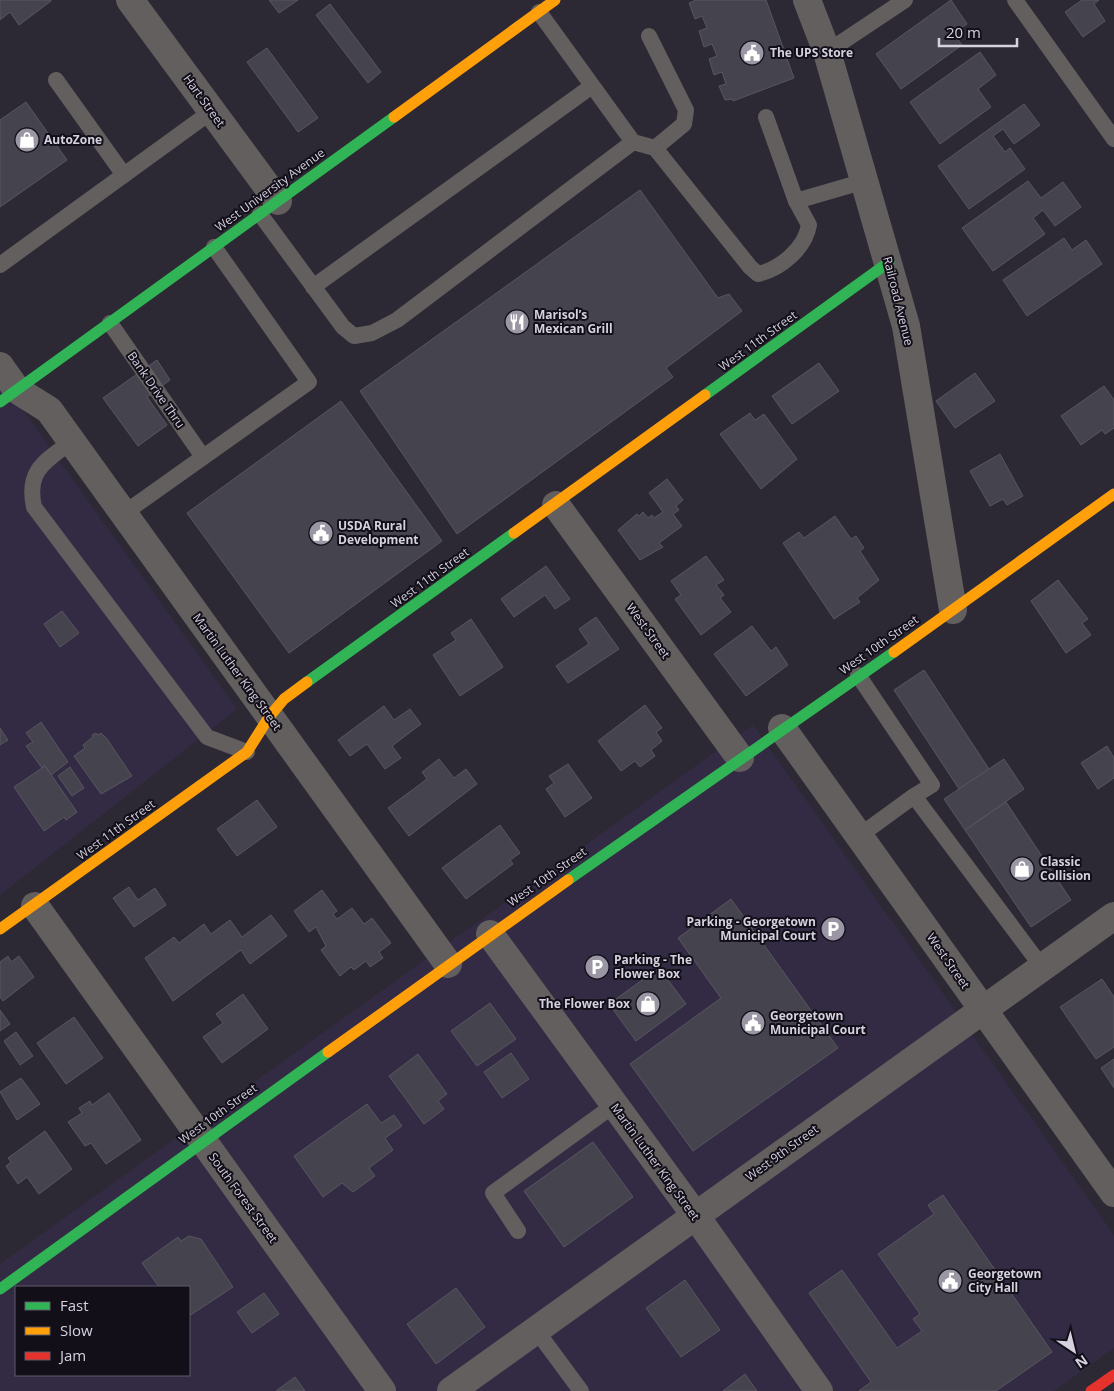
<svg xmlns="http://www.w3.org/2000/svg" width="1114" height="1391" font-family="'Open Sans',sans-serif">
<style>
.built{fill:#332b44;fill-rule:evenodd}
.building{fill:#45434d;stroke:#585660}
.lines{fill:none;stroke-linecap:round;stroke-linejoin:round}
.lane{stroke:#625f5e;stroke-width:16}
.street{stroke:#625f5e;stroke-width:28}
.fast{stroke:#30b455;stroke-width:11}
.slow{stroke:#ff9f0a;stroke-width:11}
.jam{stroke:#e5322d;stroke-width:11}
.labels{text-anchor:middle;stroke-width:4;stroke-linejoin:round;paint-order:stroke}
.poi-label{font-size:12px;font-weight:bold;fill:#d5d1df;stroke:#120f19;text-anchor:start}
.street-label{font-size:12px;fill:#d5d1df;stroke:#120f19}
</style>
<rect width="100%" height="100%" fill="#2c2934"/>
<g class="built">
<polygon points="0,378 237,709 0,895"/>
<path d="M753,725L1114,1235V1348L1054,1391H0V1264ZM16,1287H189V1375H16Z"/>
</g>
<g class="building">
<polygon points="0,0 51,0 51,1 19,25 10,12 0,20"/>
<polygon points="269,0 298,0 279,13"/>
<polygon points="696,0 766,0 794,78 733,101 732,99 725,100 719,86 726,84 722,72 714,75 709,59 717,56 712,44 704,47 699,31 707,28 702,16 695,19 689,3"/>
<polygon points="951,0 967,24 953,33 962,45 901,89 876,54"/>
<polygon points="1082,0 1099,0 1094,4 1105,21 1083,37 1065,12"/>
<polygon points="330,4 381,72 368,83 316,15"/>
<polygon points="267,48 318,118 298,132 247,62"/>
<polygon points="980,52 996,75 978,89 991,107 940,144 910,102"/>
<polygon points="26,102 67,160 0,207 0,120"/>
<polygon points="1024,104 1040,125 1014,144 1003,129 993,136 1005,152 1010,148 1025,169 969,209 938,166"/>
<polygon points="1028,181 1041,198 1063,182 1081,207 1055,226 1043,210 1033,218 1045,234 993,271 962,228"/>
<polygon points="640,190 718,298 729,294 742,311 666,368 673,377 457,534 360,391"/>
<polygon points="1064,238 1072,250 1086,240 1102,264 1027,316 1003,280"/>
<polygon points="157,360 170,380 147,397 167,425 138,446 103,398"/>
<polygon points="819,363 839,391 792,424 772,396"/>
<polygon points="975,373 995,401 955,428 936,401"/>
<polygon points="1104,386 1114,400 1114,428 1105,434 1102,430 1081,445 1061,416"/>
<polygon points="341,401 442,541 289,653 187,513"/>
<polygon points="750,413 755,420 764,414 797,459 761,489 720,434"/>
<polygon points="1000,454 1023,496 1007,505 1003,499 990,506 970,471"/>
<polygon points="667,479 683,500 676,506 679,510 673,514 682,526 659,543 663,547 640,560 618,530 637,514 639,516 643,512 648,518 652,515 654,518 663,512 649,493"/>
<polygon points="835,516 851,539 856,536 864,548 860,551 879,580 857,598 860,602 834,619 783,543 799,532 804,538"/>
<polygon points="706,556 724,580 716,585 724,595 720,598 731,612 701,635 675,599 681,595 671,581"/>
<polygon points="546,566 570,599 555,609 545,595 514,617 501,599"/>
<polygon points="1058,580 1088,619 1082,623 1091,635 1066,653 1031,601"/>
<polygon points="62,611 79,633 60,647 44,624"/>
<polygon points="596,617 619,649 568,683 556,666 589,644 579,629"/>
<polygon points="471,619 503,667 460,696 433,655 456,640 451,633"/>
<polygon points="752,626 771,651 776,647 788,665 746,696 714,654"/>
<polygon points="924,670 989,769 959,789 894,690"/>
<polygon points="645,705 662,728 656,732 662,741 651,750 655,756 640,767 635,761 621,771 598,741"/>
<polygon points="384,706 394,720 410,709 421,724 392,746 401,758 385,769 367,744 350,756 338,740"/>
<polygon points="41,722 68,762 51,775 45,766 42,768 26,746 33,742 26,733"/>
<polygon points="0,728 8,740 0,745"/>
<polygon points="96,733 98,735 101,733 107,739 132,776 101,794 74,756 85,748 83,745 93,737 92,735"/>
<polygon points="1107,746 1114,758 1114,778 1098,789 1081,763"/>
<polygon points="439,759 454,778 466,769 477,784 409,836 388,808 427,779 422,772"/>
<polygon points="1004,759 1024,789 965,830 944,799"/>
<polygon points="568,764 592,798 565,817 546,789 554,783 549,776"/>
<polygon points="45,766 77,812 66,820 64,817 44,831 14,787"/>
<polygon points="70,767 84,788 72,796 58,776"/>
<polygon points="257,800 277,827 237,856 217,829"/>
<polygon points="1006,802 1071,900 1031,927 965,830"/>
<polygon points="500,825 520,853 510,860 513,864 466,899 442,868"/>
<polygon points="129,887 138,900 155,888 166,905 134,927 113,898"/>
<polygon points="322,890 337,911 333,914 337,919 352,908 364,924 372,918 391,943 379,952 383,958 370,967 366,961 354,970 351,967 340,976 321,950 326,946 316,927 309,932 294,911"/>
<polygon points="731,899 838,1048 693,1151 630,1064 721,998 678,938"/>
<polygon points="271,915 287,936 250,964 241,950 173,1001 145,958 174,937 179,943 204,924 211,934 230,920 242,937"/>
<polygon points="8,956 11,962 19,956 34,977 3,1001 0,997 0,962"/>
<polygon points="659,968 686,1004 636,1041 609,1004"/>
<polygon points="1102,979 1114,997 1114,1047 1096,1059 1060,1007"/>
<polygon points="243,994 268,1029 222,1063 203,1037 223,1023 216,1014"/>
<polygon points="490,1003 516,1039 477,1066 451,1031"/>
<polygon points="0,1010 10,1024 0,1031"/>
<polygon points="74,1017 103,1058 66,1084 37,1043"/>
<polygon points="16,1032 33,1056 20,1065 4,1041"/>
<polygon points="511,1053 529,1079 502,1098 484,1072"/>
<polygon points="418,1054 447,1094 438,1101 444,1109 424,1124 389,1076"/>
<polygon points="1114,1059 1114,1088 1101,1068"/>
<polygon points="21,1078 40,1104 17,1120 0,1092"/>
<polygon points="109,1093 141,1140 106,1164 91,1143 85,1146 68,1122 82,1113 79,1108 90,1101 92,1105"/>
<polygon points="367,1104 381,1123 394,1115 402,1126 385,1138 393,1150 369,1168 375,1176 353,1192 342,1183 323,1197 294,1156"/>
<polygon points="45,1131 72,1169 39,1194 27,1177 18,1184 6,1166 11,1162 8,1158"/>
<polygon points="593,1142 633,1197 564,1247 524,1191"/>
<polygon points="943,1195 1052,1352 996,1391 859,1391 871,1382 809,1293 842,1270 897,1348 922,1331 913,1319 920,1314 878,1254 934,1214 928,1205"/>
<polygon points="189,1236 201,1239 233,1287 189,1316 189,1287 159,1287 142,1263 178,1237 181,1241"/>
<polygon points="685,1280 720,1330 681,1357 646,1308"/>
<polygon points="456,1288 485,1327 436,1364 407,1324"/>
<polygon points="264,1293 279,1314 252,1333 237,1312"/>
<polygon points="745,1374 757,1391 723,1391"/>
<polygon points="295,1377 305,1391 276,1391"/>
</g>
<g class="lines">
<g class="lane">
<polyline points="1015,0 1114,139"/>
<polyline points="539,12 633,142"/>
<polyline points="649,36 686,110 684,124 655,148"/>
<polyline points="827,52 905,0"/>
<polyline points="56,80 124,175"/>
<polyline points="766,117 796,201"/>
<path d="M260,214L343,327L354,336L372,333L397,320L633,142L655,148L750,267L758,274C781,269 805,248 809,225L796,201L865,181"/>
<polyline points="0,265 212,111"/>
<polyline points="313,287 592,86"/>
<polyline points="110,323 203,457"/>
<path d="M71,442C45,461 26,471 34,507L207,737L247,752"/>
<polyline points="123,514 309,382 214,247"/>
<polyline points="858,675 932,785 914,796 1042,967"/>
<polyline points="859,836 914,796"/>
<polyline points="518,1231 493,1193 614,1105"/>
<polyline points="536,1330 581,1391"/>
</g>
<g class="street">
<polyline points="130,0 278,201"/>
<polyline points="807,0 827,52 906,326 953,610"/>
<polyline points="0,366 17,390 49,410 448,964"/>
<polyline points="556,505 740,758"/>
<polyline points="782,728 1114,1193"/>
<polyline points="35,906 382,1391"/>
<polyline points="490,934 695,1215 819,1391"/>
<polyline points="451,1391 1114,916"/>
</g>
<g class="fast">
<polyline points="705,395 889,262"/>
<polyline points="0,402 394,117"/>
<polyline points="307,682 514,533"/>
<polyline points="568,880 894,652"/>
<polyline points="0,1289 328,1052"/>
</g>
<g class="slow">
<polyline points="394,117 555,0"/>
<polyline points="514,533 705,395"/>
<polyline points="894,652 1114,494"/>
<polyline points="0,929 247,752 269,717 284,699 307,682"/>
<polyline points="328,1052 568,880"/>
</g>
<polyline class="jam" points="1091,1391 1114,1375"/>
</g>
<defs>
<symbol id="civic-disc" viewBox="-11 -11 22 22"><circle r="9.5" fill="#9a96a3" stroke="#120f19"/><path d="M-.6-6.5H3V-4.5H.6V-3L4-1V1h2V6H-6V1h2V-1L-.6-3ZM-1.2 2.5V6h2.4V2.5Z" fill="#fff"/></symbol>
<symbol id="shop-disc" viewBox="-11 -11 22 22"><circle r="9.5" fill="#9a96a3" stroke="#120f19"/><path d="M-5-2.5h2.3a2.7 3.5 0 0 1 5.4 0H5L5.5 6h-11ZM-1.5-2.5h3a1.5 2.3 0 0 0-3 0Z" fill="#fff"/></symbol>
<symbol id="restaurant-disc" viewBox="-11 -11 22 22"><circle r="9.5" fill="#9a96a3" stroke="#120f19"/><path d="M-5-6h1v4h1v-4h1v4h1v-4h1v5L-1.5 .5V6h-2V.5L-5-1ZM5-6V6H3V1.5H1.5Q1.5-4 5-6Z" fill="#fff"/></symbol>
<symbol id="parking-disc" viewBox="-11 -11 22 22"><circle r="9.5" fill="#9a96a3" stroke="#120f19"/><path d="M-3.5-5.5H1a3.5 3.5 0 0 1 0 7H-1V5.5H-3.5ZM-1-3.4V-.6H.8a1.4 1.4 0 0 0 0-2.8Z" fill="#fff"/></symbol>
</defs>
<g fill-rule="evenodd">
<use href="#civic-disc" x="738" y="39" width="28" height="28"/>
<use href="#shop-disc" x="13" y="126" width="28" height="28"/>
<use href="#restaurant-disc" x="503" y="308" width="28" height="28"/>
<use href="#civic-disc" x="307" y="519" width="28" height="28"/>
<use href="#shop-disc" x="1008" y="855" width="28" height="28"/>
<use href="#parking-disc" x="819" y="915" width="28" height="28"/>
<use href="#parking-disc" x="583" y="953" width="28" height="28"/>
<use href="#shop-disc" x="634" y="990" width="28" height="28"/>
<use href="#civic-disc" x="739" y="1009" width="28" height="28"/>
<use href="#civic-disc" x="936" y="1267" width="28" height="28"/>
</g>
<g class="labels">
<g class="poi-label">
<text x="770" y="57">The UPS Store</text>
<text x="44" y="144">AutoZone</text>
<text x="534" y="319">Marisol’s<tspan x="534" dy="14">Mexican Grill</tspan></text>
<text x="338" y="530">USDA Rural<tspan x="338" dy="14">Development</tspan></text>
<text x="1040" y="866">Classic<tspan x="1040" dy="14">Collision</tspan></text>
<text x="816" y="926" text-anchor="end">Parking - Georgetown<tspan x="816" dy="14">Municipal Court</tspan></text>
<text x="614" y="964">Parking - The<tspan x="614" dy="14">Flower Box</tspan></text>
<text x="630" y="1008" text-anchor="end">The Flower Box</text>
<text x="770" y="1020">Georgetown<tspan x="770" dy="14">Municipal Court</tspan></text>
<text x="968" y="1278">Georgetown<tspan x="968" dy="14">City Hall</tspan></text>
</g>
<g class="street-label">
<text transform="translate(204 101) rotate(54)" y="4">Hart Street</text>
<text transform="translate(270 190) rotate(-36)" y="4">West University Avenue</text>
<text transform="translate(898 301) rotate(76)" y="4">Railroad Avenue</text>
<text transform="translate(758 341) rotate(-36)" y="4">West 11th Street</text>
<text transform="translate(156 390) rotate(55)" y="4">Bank Drive Thru</text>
<text transform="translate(430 578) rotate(-36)" y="4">West 11th Street</text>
<text transform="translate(648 631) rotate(54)" y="4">West Street</text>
<text transform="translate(879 645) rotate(-35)" y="4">West 10th Street</text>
<text transform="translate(237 672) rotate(54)" y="4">Martin Luther King Street</text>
<text transform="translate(116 830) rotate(-36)" y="4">West 11th Street</text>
<text transform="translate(547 877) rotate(-35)" y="4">West 10th Street</text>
<text transform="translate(948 961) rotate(55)" y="4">West Street</text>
<text transform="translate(218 1114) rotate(-36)" y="4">West 10th Street</text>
<text transform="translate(782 1153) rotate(-36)" y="4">West 9th Street</text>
<text transform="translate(655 1162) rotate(54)" y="4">Martin Luther King Street</text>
<text transform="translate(243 1198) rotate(54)" y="4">South Forest Street</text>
</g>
</g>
<rect x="15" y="1286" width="175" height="90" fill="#120f19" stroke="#605d68"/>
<rect x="25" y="1302" width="25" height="8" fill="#30b455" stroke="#605d68"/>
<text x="60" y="1311" font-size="15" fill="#d5d1df">Fast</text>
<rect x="25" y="1327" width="25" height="8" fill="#ff9f0a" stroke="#605d68"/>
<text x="60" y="1336" font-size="15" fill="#d5d1df">Slow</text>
<rect x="25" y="1352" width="25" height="8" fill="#e5322d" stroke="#605d68"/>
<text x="60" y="1361" font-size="15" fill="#d5d1df">Jam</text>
<g transform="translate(1074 1351) rotate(145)" stroke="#120f19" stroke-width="4" paint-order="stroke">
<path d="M0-4L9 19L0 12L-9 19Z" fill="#d5d1df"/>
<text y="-8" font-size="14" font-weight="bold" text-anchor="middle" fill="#d5d1df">N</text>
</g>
<path d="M939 38v8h78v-8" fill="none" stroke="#d5d1df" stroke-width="2.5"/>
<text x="946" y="38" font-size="15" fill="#d5d1df" stroke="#120f19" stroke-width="4" paint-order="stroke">20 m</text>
</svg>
